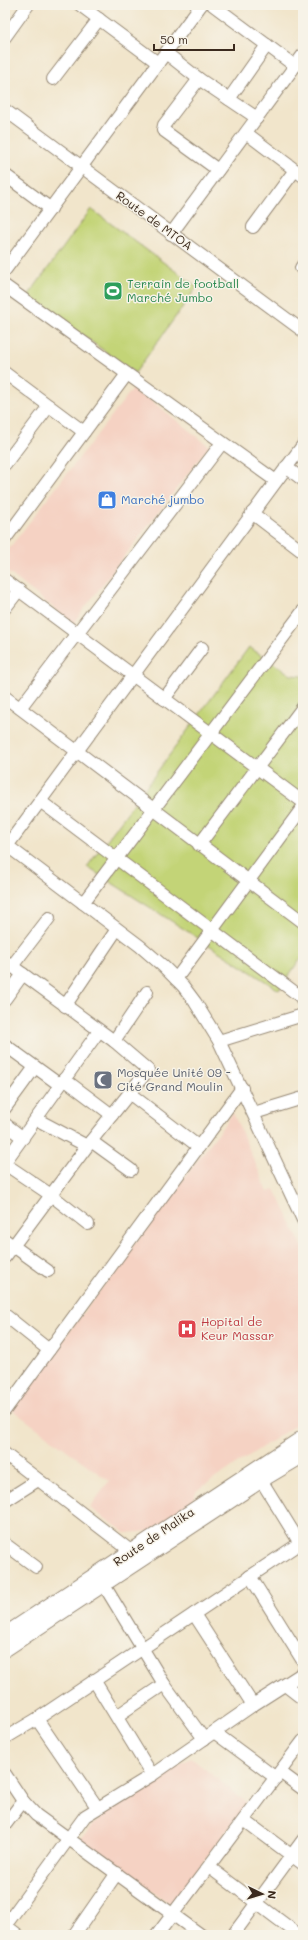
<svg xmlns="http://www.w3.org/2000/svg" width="308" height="1940" font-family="Mali,sans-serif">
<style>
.built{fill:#f5d2c3}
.green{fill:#c3d477;stroke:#7f7f4a}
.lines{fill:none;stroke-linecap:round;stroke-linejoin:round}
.minor-casing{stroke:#968874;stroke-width:14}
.major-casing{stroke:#968874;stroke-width:17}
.minor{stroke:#fff;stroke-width:12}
.major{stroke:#fff;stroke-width:15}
.labels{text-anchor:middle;stroke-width:3;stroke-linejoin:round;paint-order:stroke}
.street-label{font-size:12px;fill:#3b2a1e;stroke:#f7f3e8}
.leisure-label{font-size:12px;fill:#27864d;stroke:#f7f3e8;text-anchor:start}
.shop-label{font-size:12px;fill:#366cbe;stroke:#f7f3e8;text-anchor:start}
.worship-label{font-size:12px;fill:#5b616d;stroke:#f7f3e8;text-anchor:start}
.health-label{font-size:12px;fill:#be3a42;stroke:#f7f3e8;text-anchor:start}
</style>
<rect width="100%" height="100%" fill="#f7f3e8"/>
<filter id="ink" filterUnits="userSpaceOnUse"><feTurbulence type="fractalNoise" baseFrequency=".025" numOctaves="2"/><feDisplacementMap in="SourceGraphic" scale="8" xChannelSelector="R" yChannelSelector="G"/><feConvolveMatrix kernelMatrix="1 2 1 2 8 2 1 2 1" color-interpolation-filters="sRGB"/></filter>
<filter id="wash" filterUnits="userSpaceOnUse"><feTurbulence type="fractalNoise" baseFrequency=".012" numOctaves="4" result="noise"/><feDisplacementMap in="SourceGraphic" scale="16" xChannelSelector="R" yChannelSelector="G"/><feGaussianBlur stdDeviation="0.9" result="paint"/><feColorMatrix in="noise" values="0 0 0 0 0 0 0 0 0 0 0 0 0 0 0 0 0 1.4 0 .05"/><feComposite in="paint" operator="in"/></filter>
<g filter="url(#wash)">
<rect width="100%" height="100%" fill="#f1e5cb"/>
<g class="built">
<polygon points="134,387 209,446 73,623 5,570 5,554"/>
<polygon points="233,1113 268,1192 275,1189 303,1248 303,1420 196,1491 192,1506 151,1531 126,1533 90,1508 109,1481 11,1409"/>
<polygon points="191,1758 248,1803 171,1904 77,1842 112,1806"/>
</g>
<g class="green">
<polygon points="91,209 197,287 135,373 28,296"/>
<polygon points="249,647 291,675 303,676 303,961 300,959 279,990 87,867"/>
</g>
</g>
<g filter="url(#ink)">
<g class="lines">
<defs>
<g id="minor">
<polyline points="80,5 158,63"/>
<polyline points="213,5 295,66"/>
<polyline points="5,37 28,5"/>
<polyline points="166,53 199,79 257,118"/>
<polyline points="53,79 99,19"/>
<polyline points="199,79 164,125 163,130 218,170"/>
<polyline points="229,99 267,45"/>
<polyline points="5,110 303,331"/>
<polyline points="246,133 303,176"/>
<polyline points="5,175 51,209"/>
<polyline points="253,227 295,170"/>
<polyline points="171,234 303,55"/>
<polyline points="301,268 303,265"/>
<polyline points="5,270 201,5"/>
<polyline points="5,286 276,481"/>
<polyline points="5,373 84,432"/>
<polyline points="5,464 49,406"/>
<polyline points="286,467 303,480"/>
<polyline points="252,513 303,552"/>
<polyline points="5,539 127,374"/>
<polyline points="5,580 303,802"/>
<polyline points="5,608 19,590"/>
<polyline points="5,697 303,922"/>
<polyline points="164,699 202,648"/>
<polyline points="20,708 222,443"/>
<polyline points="40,801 301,997 303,1002"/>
<polyline points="5,844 140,946 163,966 183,986 195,1002 219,1041 303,1220"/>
<polyline points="199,845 303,707"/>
<polyline points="7,846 303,445"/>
<polyline points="83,903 303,611"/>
<polyline points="5,961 114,1041 148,1070 91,1141 5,1257"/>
<polyline points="12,966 49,918"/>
<polyline points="176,979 303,807"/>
<polyline points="5,999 23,974"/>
<polyline points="65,1006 117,929"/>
<polyline points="114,1041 147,992"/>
<polyline points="219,1041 303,1015"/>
<polyline points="5,1045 60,1085"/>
<polyline points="64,1079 112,1115"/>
<polyline points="129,1093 199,1147"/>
<polyline points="5,1108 35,1067"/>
<polyline points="254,1113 303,1098"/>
<polyline points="36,1119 87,1146"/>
<polyline points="5,1124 23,1138"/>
<polyline points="91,1141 131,1170"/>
<polyline points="5,1162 99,1031"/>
<polyline points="5,1164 51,1195 88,1224"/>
<polyline points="5,1240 48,1271"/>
<polyline points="5,1315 49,1350"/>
<polyline points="5,1410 242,1088"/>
<polyline points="5,1454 132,1552"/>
<polyline points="261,1480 303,1548"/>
<polyline points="5,1501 38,1480"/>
<polyline points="5,1544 36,1567"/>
<polyline points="250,1576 303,1661"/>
<polyline points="104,1585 164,1684 204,1739"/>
<polyline points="194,1614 253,1705"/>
<polyline points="94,1680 152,1775"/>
<polyline points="285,1685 303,1699"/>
<polyline points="117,1716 164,1684"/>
<polyline points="37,1719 97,1807"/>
<polyline points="214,1732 276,1778"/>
<polyline points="5,1738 37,1719 303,1541"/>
<polyline points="280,1772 303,1789"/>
<polyline points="5,1774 23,1801 36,1815 201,1935"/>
<polyline points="244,1820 303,1864"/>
<polyline points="5,1825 23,1801"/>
<polyline points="209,1867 299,1935"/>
<polyline points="5,1925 18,1935"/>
<polyline points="5,1926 85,1816 152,1775 253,1705 303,1673"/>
<polyline points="74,1935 117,1873"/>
<polyline points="157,1935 303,1741"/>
<polyline points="233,1935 303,1840"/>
</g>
<g id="major">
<polyline points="5,1635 303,1438"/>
<polyline points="5,1649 261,1480 303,1455"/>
</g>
</defs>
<use href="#minor" class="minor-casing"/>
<use href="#major" class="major-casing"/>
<use href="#minor" class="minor"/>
<use href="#major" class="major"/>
</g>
</g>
<defs>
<symbol id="stadium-square" viewBox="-11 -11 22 22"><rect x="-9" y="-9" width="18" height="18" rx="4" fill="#2e9e5b" stroke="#f7f3e8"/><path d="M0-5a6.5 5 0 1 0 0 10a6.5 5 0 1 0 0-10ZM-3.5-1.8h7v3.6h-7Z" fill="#fff"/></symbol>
<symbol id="shop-square" viewBox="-11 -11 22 22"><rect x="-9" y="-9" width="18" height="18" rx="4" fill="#3f7fe0" stroke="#f7f3e8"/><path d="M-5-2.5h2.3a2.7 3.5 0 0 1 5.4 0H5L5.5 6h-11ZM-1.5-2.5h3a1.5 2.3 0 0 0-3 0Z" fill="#fff"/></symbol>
<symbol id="mosque-square" viewBox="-11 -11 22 22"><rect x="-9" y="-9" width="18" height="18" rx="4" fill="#6b7280" stroke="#f7f3e8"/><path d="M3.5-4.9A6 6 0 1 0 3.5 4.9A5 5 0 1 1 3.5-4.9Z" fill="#fff"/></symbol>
<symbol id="hospital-square" viewBox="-11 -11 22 22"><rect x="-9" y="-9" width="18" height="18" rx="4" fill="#e0444e" stroke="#f7f3e8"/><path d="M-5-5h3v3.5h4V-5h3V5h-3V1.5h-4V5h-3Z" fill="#fff"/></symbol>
</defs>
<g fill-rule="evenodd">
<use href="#stadium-square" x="102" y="280" width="22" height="22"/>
<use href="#shop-square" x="96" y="489" width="22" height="22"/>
<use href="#mosque-square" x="92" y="1069" width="22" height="22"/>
<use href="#hospital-square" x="176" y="1318" width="22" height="22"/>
</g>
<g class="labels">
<g class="street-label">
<text transform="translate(154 221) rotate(36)" y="4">Route de MTOA</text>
<text transform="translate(154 1537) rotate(-34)" y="4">Route de Malika</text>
</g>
<g class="leisure-label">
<text x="127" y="288">Terrain de football<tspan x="127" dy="14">Marché Jumbo</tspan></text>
</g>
<g class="shop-label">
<text x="121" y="504">Marché jumbo</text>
</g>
<g class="worship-label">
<text x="117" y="1077">Mosquée Unité 09 -<tspan x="117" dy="14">Cité Grand Moulin</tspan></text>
</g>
<g class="health-label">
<text x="201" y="1326">Hopital de<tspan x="201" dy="14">Keur Massar</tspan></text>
</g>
</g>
<rect width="308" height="1940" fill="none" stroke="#f7f3e8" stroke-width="20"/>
<g transform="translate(262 1894) rotate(95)" stroke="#f7f3e8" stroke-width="3" paint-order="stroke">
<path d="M0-3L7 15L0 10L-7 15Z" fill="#3b2a1e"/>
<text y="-6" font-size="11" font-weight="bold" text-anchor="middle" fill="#3b2a1e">N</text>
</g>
<path d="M154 44v6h80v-6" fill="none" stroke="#3b2a1e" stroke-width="2"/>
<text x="160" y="44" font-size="12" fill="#3b2a1e" stroke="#f7f3e8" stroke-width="3" paint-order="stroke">50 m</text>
</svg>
